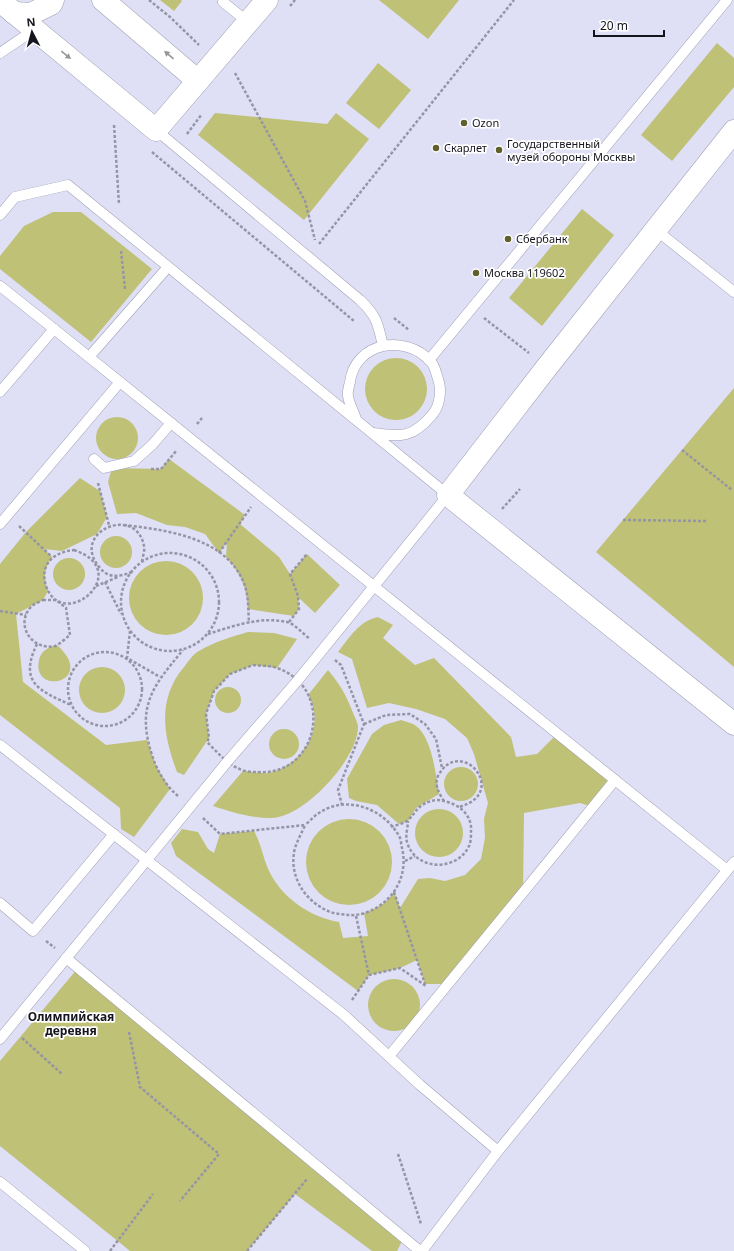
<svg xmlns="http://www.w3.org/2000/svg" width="734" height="1251" font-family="'Noto Sans',sans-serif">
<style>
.green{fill:#bfc177}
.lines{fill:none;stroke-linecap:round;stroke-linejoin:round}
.lane-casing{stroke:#9f9fb4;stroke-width:11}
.secondary-casing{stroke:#9f9fb4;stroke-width:23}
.path{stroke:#9595a6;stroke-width:2.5;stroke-dasharray:3 2;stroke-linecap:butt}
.lane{stroke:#fff;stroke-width:10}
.secondary{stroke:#fff;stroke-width:22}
.oneway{fill:#969699}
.poi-dot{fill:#60602d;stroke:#fff;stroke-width:1.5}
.labels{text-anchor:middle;stroke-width:3.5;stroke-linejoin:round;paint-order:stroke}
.poi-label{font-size:11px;fill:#15151d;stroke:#fff;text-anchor:start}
.neighbourhood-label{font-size:12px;font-weight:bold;fill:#15151d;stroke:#fff}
</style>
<rect width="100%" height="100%" fill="#dfdff6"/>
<g class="green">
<polygon points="160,0 181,0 182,1 174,11"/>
<polygon points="379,0 459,0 428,39"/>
<polygon points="717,43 734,58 734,87 672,161 641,135"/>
<polygon points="378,63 411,90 379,129 346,103"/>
<polygon points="215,113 327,124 336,113 369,139 304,220 198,135"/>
<polygon points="582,209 614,235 542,326 509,298"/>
<polygon points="53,212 81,212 152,269 91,342 0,269 0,256 24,226"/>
<circle cx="396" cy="389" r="31"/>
<polygon points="734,388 734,667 596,552"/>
<circle cx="117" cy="438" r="21"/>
<path d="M169,459L245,515L240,524L279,557L290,574L307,554L340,585L315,613L298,597L299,609L294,616L248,609C247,588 241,573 226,557L227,542L219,553L205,534L185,527L167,525L136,513L117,514L108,482L112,468L161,469Z"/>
<path d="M80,478L100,491L107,517L97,534L62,551L44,549L52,557C44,569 43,577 48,591L43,600L16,614L23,682L106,745L147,740L156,766L170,789L134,837L121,829L120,808L0,715V564L26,532Z"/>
<circle cx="116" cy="552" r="16"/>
<circle cx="69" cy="574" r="16"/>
<circle cx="166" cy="598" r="37"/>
<path d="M378,617L393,625L383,638L415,665L434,658L511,737L516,757L537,754L557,734L615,780L593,807L580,803L524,813L523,892L447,984H425L417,960L400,968L369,975L358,991L176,856L171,843L182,829L198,832L208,849L214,853L220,834L254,831C261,843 263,858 269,871C282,898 310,917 339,922L343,938L368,936L364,913C376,909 387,903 394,892L400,908L418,879L430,878L445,881L465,875L481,859L485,838L484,819L488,803L474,754L467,738L445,719L416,709L389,703L367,708L352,659L338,652C350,637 359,621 378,617Z"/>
<path d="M248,632L274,633L297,639L277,668L253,665L230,674L214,691L206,714L209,738L184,775L177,772C163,735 157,699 184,667C188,662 193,654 199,651C214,642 231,637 248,632Z"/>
<path d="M57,645C98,682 31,697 39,660C41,651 48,647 57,645Z"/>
<circle cx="102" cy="690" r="23"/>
<path d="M328,670C342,687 346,695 354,715C355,718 358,723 358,727C358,759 303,819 270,818C251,818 231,812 213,806L243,771C251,771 261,774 268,773C302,767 327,726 308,695Z"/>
<circle cx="228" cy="700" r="13"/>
<path d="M401,720C406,722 413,723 416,726C432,737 436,776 439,794L416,808L408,821L399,824L377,805L356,801L349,798L347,779L372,734L384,725Z"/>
<circle cx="284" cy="744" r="15"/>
<circle cx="461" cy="784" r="17"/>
<circle cx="439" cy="833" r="24"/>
<circle cx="349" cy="862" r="43"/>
<polygon points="78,968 404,1237 397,1251 372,1251 295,1194 247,1251 130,1251 0,1146 0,1061"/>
<circle cx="394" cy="1005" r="26"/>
</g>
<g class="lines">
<defs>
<g id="lane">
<polyline points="224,0 223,2 248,22"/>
<polyline points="0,53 34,30"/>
<path d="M156,130L360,300C377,316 378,324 383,346"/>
<polyline points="0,215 15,197 68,185 448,495 298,680 227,762 0,1039"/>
<polyline points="656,230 734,292"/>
<polyline points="0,286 54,329"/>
<polyline points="89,357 168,267"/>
<polyline points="429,360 727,0"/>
<polyline points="0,392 54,329 727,870"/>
<path d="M356,419C354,412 349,404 348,396C347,392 349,386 350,382C355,342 406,333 431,362C435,366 436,373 438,379C442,390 440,406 432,415C413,438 401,437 373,433"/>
<polyline points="94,459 104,468 134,461 152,445 171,423"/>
<polyline points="0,524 120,382"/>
<polyline points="0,745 344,1015 420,1085 498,1151"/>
<polyline points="0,903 33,931 114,834"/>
<polyline points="66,958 420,1251"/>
<polyline points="390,1055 615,780"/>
<polyline points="0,1182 85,1251"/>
<polyline points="422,1251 498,1151 734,862"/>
</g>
<g id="secondary">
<polyline points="103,0 198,81"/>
<polyline points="0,1 156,130 267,0"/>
<polyline points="14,13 31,14 51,4 53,0"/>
<polyline points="734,131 547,367 448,495 734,724"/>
</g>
</defs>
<use href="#lane" class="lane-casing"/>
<use href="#secondary" class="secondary-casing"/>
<g class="path">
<polyline points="149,0 170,17 199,45"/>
<polyline points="290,6 295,0"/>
<polyline points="235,73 305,201 315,240"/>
<polyline points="114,125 119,204"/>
<polyline points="187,134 202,114"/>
<polyline points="152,152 354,321"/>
<polyline points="319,244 514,0"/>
<polyline points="121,251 125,289"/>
<polyline points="394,318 409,330"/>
<polyline points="484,318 529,353"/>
<polyline points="197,424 202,418"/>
<polyline points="682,450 732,490"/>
<polyline points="151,469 161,469 177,450"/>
<polyline points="98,483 109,525"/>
<polyline points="502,509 520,489"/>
<polyline points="623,520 706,521"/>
<path d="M124,525C166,530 224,537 243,581C249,594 248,609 249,623"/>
<polyline points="19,526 52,557"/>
<path d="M74,550C136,571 63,634 46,586C39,564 54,552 74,550Z"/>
<polyline points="219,553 251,507"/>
<circle cx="170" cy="602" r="49"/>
<path d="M132,572C121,576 109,579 101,569C67,533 136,503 144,546C145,550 143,556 142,561"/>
<polyline points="105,582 121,614"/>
<polyline points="96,586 118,577"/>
<path d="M43,600H56L66,608L70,635C66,638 60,644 55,646C33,651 15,626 30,608C33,604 39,602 43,600Z"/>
<polyline points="0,611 26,615"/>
<polyline points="289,622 299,609 298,596 290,574 307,554"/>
<polyline points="130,631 127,658 160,677"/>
<path d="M208,634C233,626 261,616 287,622C295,624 303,634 310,639"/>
<path d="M37,644C18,683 40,691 71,705"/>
<circle cx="105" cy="689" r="37"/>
<polyline points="335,660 341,665 364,724 338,790 342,805"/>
<path d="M253,665C261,666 270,665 277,668C336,688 319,777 257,772C253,772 247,772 242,770C228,765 218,753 207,742L209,738L206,714L214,691L230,674Z"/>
<polyline points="364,724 386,715 410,714 425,724 436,739 442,768"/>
<path d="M178,796C166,786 157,771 152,755C136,706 153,686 183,650"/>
<path d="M444,801C439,794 434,784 438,776C460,734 511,793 459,807"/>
<path d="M203,818L220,834L305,825C302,833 295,844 294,853C290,877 305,901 328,911C334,914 342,914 349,915C360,916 373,911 382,904C400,890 407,869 402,848C401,844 401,839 399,836C384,809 347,794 319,813C314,816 310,821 305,825"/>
<path d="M391,827C396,825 404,824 408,820C417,812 416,806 431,801C439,798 453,803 460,808C467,813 472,822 471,831C471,836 471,842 469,846C457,872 415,871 407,842C405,836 408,827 408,821"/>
<polyline points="405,861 415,856"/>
<polyline points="394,892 425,984"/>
<polyline points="356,916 369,975"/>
<polyline points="46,941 55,948"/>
<polyline points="352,1000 369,975 400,968 426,986"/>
<polyline points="129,1032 140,1087 219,1154 180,1201"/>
<polyline points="22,1038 62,1074"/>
<polyline points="398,1154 421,1224"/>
<polyline points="110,1251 153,1194"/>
<polyline points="247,1251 307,1179"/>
</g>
<use href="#lane" class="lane"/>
<use href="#secondary" class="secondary"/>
</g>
<defs><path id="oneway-solid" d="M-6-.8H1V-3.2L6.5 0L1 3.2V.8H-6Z"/></defs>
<g class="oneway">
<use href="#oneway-solid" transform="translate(66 55) rotate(39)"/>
<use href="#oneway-solid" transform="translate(169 55) rotate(-140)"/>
</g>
<g class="poi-dot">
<circle cx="464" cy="123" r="4"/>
<circle cx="436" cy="148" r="4"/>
<circle cx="499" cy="150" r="4"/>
<circle cx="508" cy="239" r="4"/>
<circle cx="476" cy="273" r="4"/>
</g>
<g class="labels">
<g class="poi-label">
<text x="472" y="127">Ozon</text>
<text x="507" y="148">Государственный<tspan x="507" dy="13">музей обороны Москвы</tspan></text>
<text x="444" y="152">Скарлет</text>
<text x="516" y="243">Сбербанк</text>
<text x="484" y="277">Москва 119602</text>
</g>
<g class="neighbourhood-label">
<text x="71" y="1021">Олимпийская<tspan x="71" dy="14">деревня</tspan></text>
</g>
</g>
<g transform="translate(32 32) rotate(354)" stroke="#ffffff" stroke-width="3" paint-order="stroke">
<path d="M0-3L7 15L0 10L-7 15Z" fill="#15151d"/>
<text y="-6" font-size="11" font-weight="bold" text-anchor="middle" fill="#15151d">N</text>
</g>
<path d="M594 30v6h70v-6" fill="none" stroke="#15151d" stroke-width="2"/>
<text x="600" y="30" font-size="12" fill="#15151d" stroke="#ffffff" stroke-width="3" paint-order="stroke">20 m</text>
</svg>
